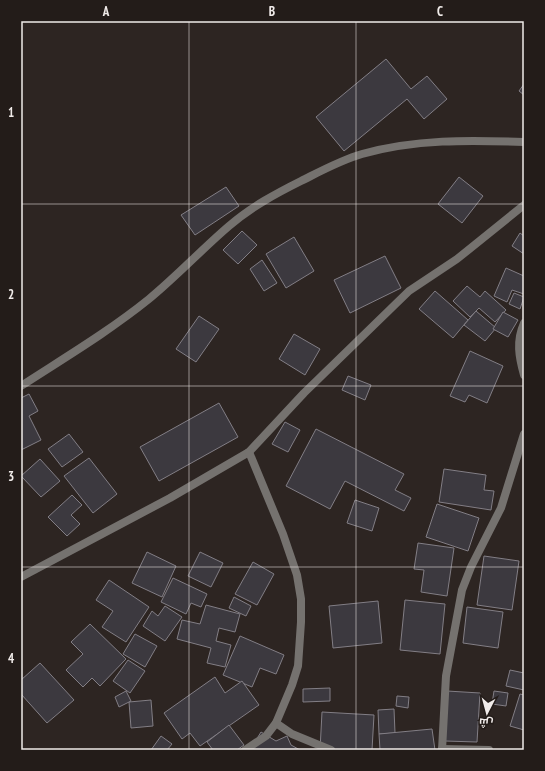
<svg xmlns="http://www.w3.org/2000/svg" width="545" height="771" font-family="'PT Sans Narrow',Cairo,sans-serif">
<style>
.building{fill:#3c393f;stroke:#827e85}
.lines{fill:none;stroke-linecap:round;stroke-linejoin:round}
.minor{stroke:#75726f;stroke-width:8}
.tertiary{stroke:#75726f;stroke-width:8}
.grid{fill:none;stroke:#f0ebe9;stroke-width:1;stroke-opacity:0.55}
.neatline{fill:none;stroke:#f0ebe9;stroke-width:1.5}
.grid-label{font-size:13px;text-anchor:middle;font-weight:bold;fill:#f0ebe9}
</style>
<rect width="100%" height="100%" fill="#2d2522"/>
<g class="building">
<polygon points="386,59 411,89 427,76 447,99 424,119 407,99 344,151 316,117"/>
<polygon points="524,84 524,95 519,91"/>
<polygon points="459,177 483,196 462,223 438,204"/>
<polygon points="226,187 239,206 195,235 181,215"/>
<polygon points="242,231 257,245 238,264 223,250"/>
<polygon points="520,233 524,236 524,254 512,246"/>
<polygon points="294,237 314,271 286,288 266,254"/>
<polygon points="385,256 401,288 350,313 334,280"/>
<polygon points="262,260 277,283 264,291 250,269"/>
<polygon points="506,268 524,276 524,294 512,290 507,302 494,296"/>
<polygon points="467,286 480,297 485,291 506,310 495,322 479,308 470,317 453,301"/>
<polygon points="435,291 468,320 453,338 419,309"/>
<polygon points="514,293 524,297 520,309 509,304"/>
<polygon points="476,311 496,328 485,341 464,325"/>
<polygon points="503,312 518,320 508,337 493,329"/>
<polygon points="199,316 219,329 196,362 176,349"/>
<polygon points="294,334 320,349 305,375 279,359"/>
<polygon points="470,351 503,366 487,403 469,395 465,402 450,396"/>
<polygon points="348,376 371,385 365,400 342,390"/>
<polygon points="29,394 38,411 29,416 41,440 21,450 21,398"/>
<polygon points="219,403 238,437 159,481 140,447"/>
<polygon points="285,422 300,430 288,452 272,444"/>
<polygon points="316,429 404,474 395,490 411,498 404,511 345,481 330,509 286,486"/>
<polygon points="69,434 83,452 62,467 48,449"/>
<polygon points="89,458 117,494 93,513 64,476"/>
<polygon points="40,459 60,481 41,497 21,476"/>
<polygon points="444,469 486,475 484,490 494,491 491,510 439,502"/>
<polygon points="72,495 82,505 71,515 80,524 67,536 48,517"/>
<polygon points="355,500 379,508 372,531 347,523"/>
<polygon points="437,504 479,518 468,551 426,537"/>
<polygon points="418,543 454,548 447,596 421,592 424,570 414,569"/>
<polygon points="147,552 176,566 162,597 132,583"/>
<polygon points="200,552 223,563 211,587 188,576"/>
<polygon points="484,556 519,561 512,610 477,605"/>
<polygon points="253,562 274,574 257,605 235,594"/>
<polygon points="173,578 207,594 201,607 191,603 186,614 161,602"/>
<polygon points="109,580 149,607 126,642 102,627 113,611 96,600"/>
<polygon points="234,597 251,606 246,616 229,608"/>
<polygon points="405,600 445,604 440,654 400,650"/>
<polygon points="378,601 382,643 333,648 329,606"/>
<polygon points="206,605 240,614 235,632 219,628 216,641 231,645 225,667 207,663 211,648 177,639 182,620 200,624"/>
<polygon points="165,606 182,617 165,641 143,626 152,611 158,616"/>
<polygon points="467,607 503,612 498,648 463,643"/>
<polygon points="90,624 126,659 100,686 92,678 83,687 66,670 83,654 71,642"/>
<polygon points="135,634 157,646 145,667 123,654"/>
<polygon points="240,636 284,655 276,674 260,668 252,687 223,675"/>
<polygon points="128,660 145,671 130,693 113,681"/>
<polygon points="40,663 74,700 47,723 21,694 21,680"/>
<polygon points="510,670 524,673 524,690 506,686"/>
<polygon points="215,677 225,693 242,681 259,705 200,746 190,733 182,739 164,713"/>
<polygon points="330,688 330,701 303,702 303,689"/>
<polygon points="126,691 131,701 119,707 115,697"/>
<polygon points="447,691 480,693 477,742 445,741"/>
<polygon points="494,691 508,693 506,706 492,704"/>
<polygon points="520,694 524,695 524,730 510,726"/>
<polygon points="397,696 409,697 408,708 396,706"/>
<polygon points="151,700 153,726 131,728 129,702"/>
<polygon points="394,709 395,733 379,734 378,710"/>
<polygon points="322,712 374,715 372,750 320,750"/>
<polygon points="229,725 244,745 237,750 213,750 207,742"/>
<polygon points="432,729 435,750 380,750 379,734"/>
<polygon points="261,732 276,741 287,736 291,745 300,750 250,750"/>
<polygon points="161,736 172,744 167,750 151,750"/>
</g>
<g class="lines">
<g class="minor">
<path d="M524,323C516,341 519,357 524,375"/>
<polyline points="21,577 170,498 249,452 304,393 409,291 457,259 524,205"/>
<polyline points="276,723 292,734 331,750"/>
<polyline points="442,749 489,750"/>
<polyline points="245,750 266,736 276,723 292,685 298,666 301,622 301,599 297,575 283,534 249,452"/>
<polyline points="442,750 446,676 462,590 471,567 501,508 524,434"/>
</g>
<path class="tertiary" d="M21,386C64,358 108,332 149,299C177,276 202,249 229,226C251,207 275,194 301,181C321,171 341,160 362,154C415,139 469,140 524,142"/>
</g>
<path class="grid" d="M189,21V750M356,21V750M21,204H524M21,386H524M21,567H524"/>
<rect width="545" height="771" fill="none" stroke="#231c19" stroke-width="44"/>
<g transform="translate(487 713) rotate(186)" stroke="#231c19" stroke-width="3" paint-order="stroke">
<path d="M0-3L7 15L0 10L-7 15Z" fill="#f0ebe9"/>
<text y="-6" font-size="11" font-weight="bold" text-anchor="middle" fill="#f0ebe9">ش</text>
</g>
<rect x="22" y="22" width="501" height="727" class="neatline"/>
<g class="grid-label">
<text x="106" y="16">A</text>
<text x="272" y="16">B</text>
<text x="440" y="16">C</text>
<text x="11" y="117">1</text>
<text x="11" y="299">2</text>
<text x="11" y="481">3</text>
<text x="11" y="663">4</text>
</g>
</svg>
